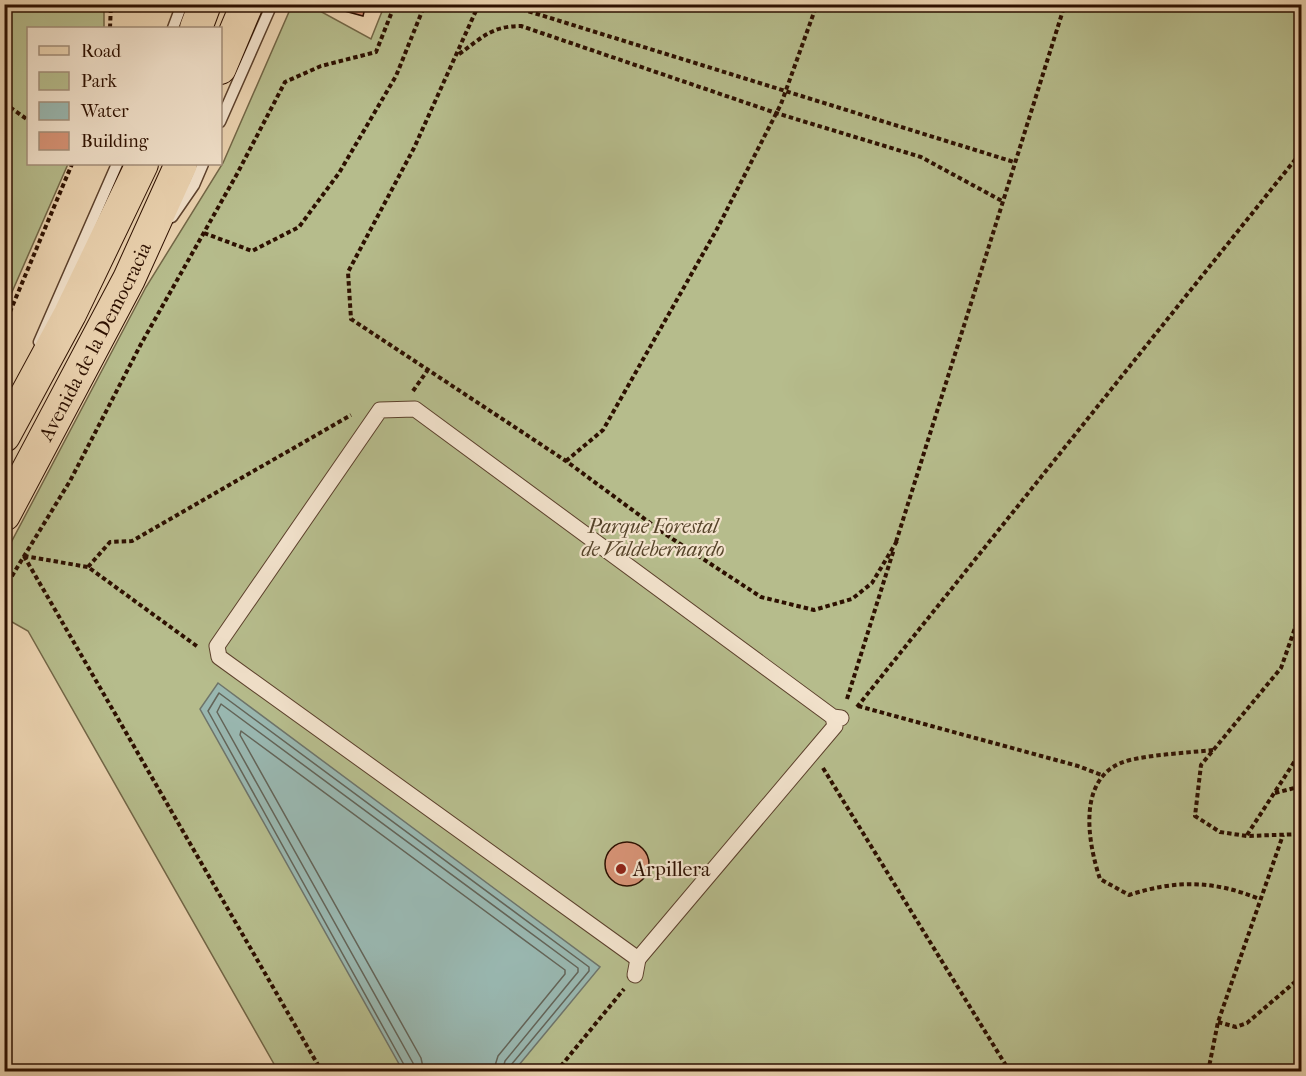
<svg xmlns="http://www.w3.org/2000/svg" width="1306" height="1076" font-family="'IM FELL French Canon',serif">
<style>
.green{fill:#b6bc8c;stroke:#726646;stroke-width:1.5}
.water{fill:#99b7b0;stroke:#6e746a;stroke-width:1.5}
.lines{fill:none;stroke-linecap:round;stroke-linejoin:round}
.shore{stroke:#636458;stroke-width:1.5}
.building{fill:#d79376;stroke:#2d1000;stroke-width:1.5}
.service-casing{stroke:#5c412c;stroke-width:13}
.pedestrian-casing{stroke:#5c412c;stroke-width:17}
.primary-casing{stroke:#2d1000;stroke-width:34}
.path{stroke:#2d1000;stroke-width:4;stroke-dasharray:4.5 3;stroke-linecap:butt}
.service{stroke:#f2e2cc;stroke-width:10}
.pedestrian{stroke:#f2e2cc;stroke-width:15}
.primary{stroke:#ebd3b0;stroke-width:32}
.poi-dot{fill:#8f2418;stroke:#f2e2cc;stroke-width:2}
.labels{text-anchor:middle;stroke-width:4.5;stroke-linejoin:round;paint-order:stroke}
.street-label{font-size:20px;fill:#2d1000;stroke:#f2e2cc}
.park-label{font-size:20px;font-style:italic;fill:#56442a;stroke:#f2e2cc}
.poi-label{font-size:20px;fill:#2d1000;stroke:#f2e2cc;text-anchor:start}
</style>
<rect width="100%" height="100%" fill="#ebd3b0"/>
<filter id="stains"><feTurbulence type="fractalNoise" baseFrequency=".00333" numOctaves="4"/><feColorMatrix values="0 0 0 0 .2 0 0 0 0 .09 0 0 0 0 .02 0 0 0 .5 -.17"/></filter>
<radialGradient id="worn" r=".72"><stop offset=".6" stop-color="#630" stop-opacity="0"/><stop offset="1" stop-color="#630" stop-opacity=".3"/></radialGradient>
<g class="green">
<polygon points="5,4 104,5 104,28 28,28 28,164 68,164 5,308"/>
<polygon points="385,4 1301,5 1301,1071 278,1071 28,631 5,618 5,554 146,287 223,163 292,5 309,5 371,39"/>
</g>
<polygon class="water" points="218,683 600,967 514,1071 403,1071 200,709"/>
<g class="lines">
<g class="shore">
<polyline points="408,1072 208,711 219,693 589,967 589,971 511,1065 510,1072"/>
<polyline points="415,1072 413,1063 217,712 221,704 578,968 578,972 505,1061 502,1072"/>
<polyline points="424,1072 421,1058 240,735 241,731 565,970 565,974 498,1056 493,1072"/>
</g>
</g>
<g class="building">
<polygon points="319,4 366,4 363,16"/>
<circle cx="627" cy="864" r="22"/>
</g>
<g class="lines">
<defs>
<g id="service">
<polyline points="173,28 182,4"/>
<polyline points="220,122 272,4"/>
<polyline points="172,217 194,185 203,164"/>
<polyline points="39,342 117,164"/>
</g>
<g id="pedestrian">
<polyline points="833,717 835,726 638,959 219,657 217,646 380,410 415,409 833,717 841,718"/>
<polyline points="635,975 638,959"/>
</g>
<g id="primary">
<polyline points="196,28 205,4"/>
<polyline points="220,68 247,4"/>
<polyline points="4,436 70,314 142,164"/>
<path id="s1" d="M4,515L129,279L181,164"/>
</g>
</defs>
<use href="#service" class="service-casing"/>
<use href="#pedestrian" class="pedestrian-casing"/>
<use href="#primary" class="primary-casing"/>
<g class="path">
<polyline points="479,4 414,148 348,272 351,319 566,461 665,534 761,597 814,610 852,599 872,583 897,541"/>
<polyline points="518,4 518,8 1014,162"/>
<polyline points="110,28 111,4"/>
<path d="M459,54C482,38 491,26 521,26L776,113L921,157L1002,201"/>
<polyline points="4,103 28,120"/>
<polyline points="204,233 252,251 299,227 339,173 396,76 425,4"/>
<polyline points="4,326 72,164"/>
<polyline points="413,391 427,371"/>
<polyline points="566,461 603,430 717,229 781,104 817,4"/>
<polyline points="896,542 1065,4"/>
<polyline points="24,556 322,1072"/>
<polyline points="24,556 88,567 198,647"/>
<polyline points="88,567 110,542 132,541 351,415"/>
<polyline points="4,589 70,481 141,344 237,174 285,82 321,66 376,52 395,4"/>
<polyline points="1302,608 1281,668 1201,765 1195,816 1220,832 1247,836 1302,834"/>
<polyline points="847,699 894,549"/>
<polyline points="858,706 1078,766 1104,776"/>
<polyline points="857,707 1302,151"/>
<path d="M1213,750C1186,753 1157,754 1130,760C1076,773 1087,840 1100,879L1129,895C1175,880 1214,880 1259,899"/>
<polyline points="823,768 1010,1072"/>
<polyline points="1275,793 1302,786"/>
<polyline points="1247,835 1302,750"/>
<polyline points="1218,1022 1236,1027 1247,1023 1302,976"/>
<polyline points="556,1072 624,989"/>
<polyline points="1208,1072 1218,1022 1283,835"/>
</g>
<use href="#service" class="service"/>
<use href="#pedestrian" class="pedestrian"/>
<use href="#primary" class="primary"/>
</g>
<circle class="poi-dot" cx="621" cy="869" r="6"/>
<g class="labels">
<g class="street-label">
<text dy="7" stroke="none"><textPath href="#s1" startOffset="196">Avenida de la Democracia</textPath></text>
</g>
<g class="park-label">
<text x="653" y="533">Parque Forestal<tspan x="653" dy="23">de Valdebernardo</tspan></text>
</g>
<g class="poi-label">
<text x="633" y="876">Arpillera</text>
</g>
</g>
<rect width="1306" height="1076" fill="none" stroke="#ebd3b0" stroke-width="24"/>
<rect x="6" y="6" width="1294" height="1064" fill="none" stroke="#2d1000" stroke-width="3"/>
<rect x="12" y="12" width="1282" height="1052" fill="none" stroke="#2d1000" stroke-width="1.5"/>
<rect x="27" y="27" width="195" height="138" fill="#f2e2cc" stroke="#a38e7a" stroke-width="1.5"/>
<rect x="39" y="46" width="30" height="9" fill="#ebd3b0" stroke="#a38e7a" stroke-width="1.5"/>
<text x="81" y="57" font-size="18" fill="#2d1000">Road</text>
<rect x="39" y="72" width="30" height="18" fill="#b6bc8c" stroke="#a38e7a" stroke-width="1.5"/>
<text x="81" y="87" font-size="18" fill="#2d1000">Park</text>
<rect x="39" y="102" width="30" height="18" fill="#99b7b0" stroke="#a38e7a" stroke-width="1.5"/>
<text x="81" y="117" font-size="18" fill="#2d1000">Water</text>
<rect x="39" y="132" width="30" height="18" fill="#d79376" stroke="#a38e7a" stroke-width="1.5"/>
<text x="81" y="147" font-size="18" fill="#2d1000">Building</text>
<rect width="100%" height="100%" filter="url(#stains)"/>
<rect width="100%" height="100%" fill="url(#worn)"/>
</svg>
